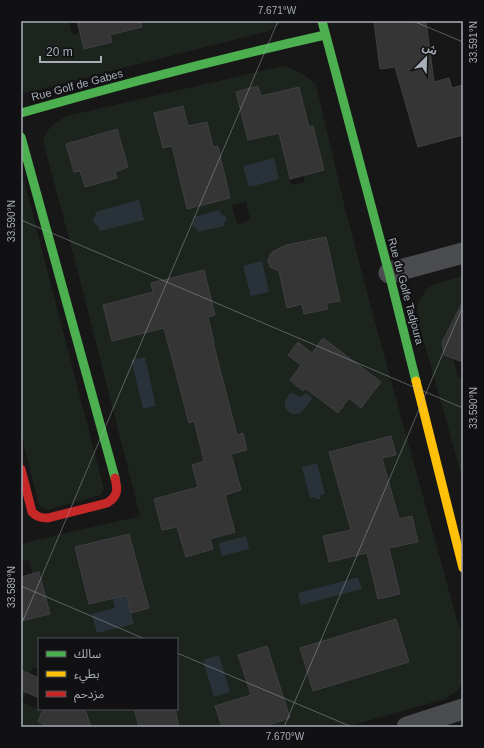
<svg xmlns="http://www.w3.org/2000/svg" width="484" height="748" font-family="Helvetica,'Noto Sans Arabic',sans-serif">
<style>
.green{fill:#1d241e;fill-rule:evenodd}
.water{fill:#2a3239}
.building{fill:#353536;stroke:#3f4043}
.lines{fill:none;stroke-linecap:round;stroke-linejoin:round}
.street{stroke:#4b4c50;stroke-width:21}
.fast{stroke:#4caf50;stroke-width:9}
.slow{stroke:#ffc107;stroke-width:9}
.jam{stroke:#c62828;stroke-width:9}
.ticks{fill:none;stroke:#a8adb8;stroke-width:1;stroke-opacity:0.45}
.labels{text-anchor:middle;stroke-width:4;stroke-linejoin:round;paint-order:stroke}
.street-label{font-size:11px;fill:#a8adb8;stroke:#111113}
.neatline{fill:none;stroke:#a8adb8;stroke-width:1.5}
.ticks-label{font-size:10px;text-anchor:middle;fill:#a8adb8}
</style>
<rect width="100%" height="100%" fill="#171717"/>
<g class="green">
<polygon points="21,21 69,21 72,35 80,33 84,49 139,21 283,21 282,23 269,31 21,94"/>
<path d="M283,66C296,70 307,75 316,85L346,212L372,311L463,642V682L458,690L445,699L346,727H262L290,718L267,646L238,655L251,695L215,706L222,727H179L175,709H177V639H39V669L33,667L30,674L21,676V621L32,574L29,560L21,561V544L49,537L140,516L80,280L43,141C48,127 54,123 67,116ZM258,86L261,96L299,87L309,127L313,126L324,170L303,175L305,182L291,185L284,156L292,129L248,140L236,92ZM183,106L188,126L207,122L213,147L218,146L229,192L222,194L223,200L187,208L172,146L163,148L154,113ZM117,129L128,167L115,172L116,178L85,187L80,171L74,172L66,144L86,137L88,143L102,133ZM246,202L250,220L237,224L232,205ZM220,211L224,226L198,232L197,229L193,226V222L195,220ZM272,252L340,300L326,303L328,309L305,314L302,304L287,307L279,270C269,269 265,259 272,252ZM204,270L215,315L208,317L214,342L201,345L218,361L231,412L189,422L164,328L112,341L103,305L153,292ZM323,338L381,382L361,407L349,398L338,413L318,398L310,382L303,391L290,380L301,365L298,343L312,353ZM144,357L156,405L143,409L131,361ZM291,392L300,397L302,396L295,414L286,399ZM243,433L247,450L231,454L241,490L225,495L235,532L210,539L213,549L186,557L181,538L182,525L162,530L154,499L198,487L192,465L204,461L200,443ZM391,436L396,455L382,458L391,492L344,505L330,452ZM412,516L418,542L389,548L400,594L378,599L367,553L329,562L324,536ZM129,534L148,608L131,613L134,624L116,608L113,598L89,604L75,547ZM358,577L361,589L301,605L298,593ZM396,619L409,662L313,690L300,648Z"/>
<polygon points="21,169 104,489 101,495 47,510 39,505 21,433"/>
<polygon points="463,276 463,316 454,318 449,328 450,333 445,335 442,342 444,355 453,358 458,378 463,377 463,417 462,417 463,421 463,477 462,477 418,321 417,304 426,290 434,284"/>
<polygon points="21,690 26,692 22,702 42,711 38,722 50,727 21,727"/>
<polygon points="85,709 134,709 139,727 91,727"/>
</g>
<g class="water">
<polygon points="274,158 279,179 249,187 243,166"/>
<polygon points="139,200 144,220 100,231 98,226 94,223 93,219 96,216 95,212"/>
<path d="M220,210L221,214L226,217V220L224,223L225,226L198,232L197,229C192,228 191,223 195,220L194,217Z"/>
<polygon points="262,261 269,292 251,296 243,266"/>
<polygon points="145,357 156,406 143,409 131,360"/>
<path d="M291,392L300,397L302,396L306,393L313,398C309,403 305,410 300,413C293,417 284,411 285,403C285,398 289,395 291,392Z"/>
<polygon points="317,463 325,494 321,495 320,498 319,499 316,499 315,497 310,498 302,467"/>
<polygon points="246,536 249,549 222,556 219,543"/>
<polygon points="358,577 362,589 301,605 298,593"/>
<polygon points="124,584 134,624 97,633 92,614 115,608 110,587"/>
<polygon points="219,655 230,692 214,697 203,660"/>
</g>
<g class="building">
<polygon points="77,21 141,21 142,27 110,35 112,42 84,49"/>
<polygon points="374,21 426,21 434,82 449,78 452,88 463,85 463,135 418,147 395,67 380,69"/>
<polygon points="258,86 261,96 299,87 309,127 313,126 324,170 290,179 279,133 248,140 236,92"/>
<polygon points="183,106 188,126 207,122 213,147 218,146 230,198 187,209 172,146 163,148 154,113"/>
<polygon points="117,129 128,167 115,172 117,178 85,187 80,171 74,172 66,144"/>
<polygon points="326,237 340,301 326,303 328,309 304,314 302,304 287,308 279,271 270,267 268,261 270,255 272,252 286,245"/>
<polygon points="204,270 215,315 208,317 214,342 213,342 237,435 243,433 247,450 231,454 241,490 225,495 235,532 210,539 213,549 186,557 177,527 162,530 154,499 198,487 192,465 204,461 194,421 189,423 164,328 112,341 103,305 153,292 151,283"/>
<polygon points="463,301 463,362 444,355 442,342"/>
<polygon points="323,338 381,382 361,408 349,398 338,413 305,388 303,391 290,380 301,365 288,355 298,342 312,353"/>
<polygon points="391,436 396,455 382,458 399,519 412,516 418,542 389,548 400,594 378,599 367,553 329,562 323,536 351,530 329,452"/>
<polygon points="129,534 149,608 131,613 127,595 89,604 75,547"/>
<polygon points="39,572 50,614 21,621 21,577"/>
<polygon points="396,619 409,662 313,691 300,648"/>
<polygon points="267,646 290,718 262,727 222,727 215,706 251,695 238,655"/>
<polygon points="21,670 39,678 39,698 21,690"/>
<polygon points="43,709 85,709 91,727 51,727 38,722"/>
<polygon points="134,709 175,709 179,727 139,727"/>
</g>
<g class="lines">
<g class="street">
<polyline points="389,273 463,253"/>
<polyline points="407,727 463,709"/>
</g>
<g class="fast">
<polyline points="322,21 389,273 416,381"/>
<path d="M21,113C122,84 223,58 325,35"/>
<polyline points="21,137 115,478"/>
</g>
<polyline class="slow" points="416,381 463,568"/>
<path class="jam" d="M21,469L32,512C37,517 41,518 48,518L107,503C118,496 118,490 115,478"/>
</g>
<path class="ticks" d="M413,21L463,42M21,220L463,408M21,586L145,639M21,625L278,21M177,653L352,727M284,727L463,306"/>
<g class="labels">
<g class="street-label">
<text transform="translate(77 85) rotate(-15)" y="4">Rue Golf de Gabes</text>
<text transform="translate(406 291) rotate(75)" y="4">Rue du Golfe Tadjoura</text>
</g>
</g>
<rect width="484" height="748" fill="none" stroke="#111113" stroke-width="44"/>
<rect x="38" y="638" width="140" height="72" fill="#111113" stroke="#4d4f55"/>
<rect x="46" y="651" width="20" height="6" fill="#4caf50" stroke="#4d4f55"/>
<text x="74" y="658" font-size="12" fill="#a8adb8">سالك</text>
<rect x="46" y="671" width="20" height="6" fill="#ffc107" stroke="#4d4f55"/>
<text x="74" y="678" font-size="12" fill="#a8adb8">بطيء</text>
<rect x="46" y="691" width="20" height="6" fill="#c62828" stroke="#4d4f55"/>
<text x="74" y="698" font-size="12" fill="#a8adb8">مزدحم</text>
<g transform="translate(426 58) rotate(23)" stroke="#111113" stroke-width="3" paint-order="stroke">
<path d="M0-3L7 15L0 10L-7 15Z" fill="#a8adb8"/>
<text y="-6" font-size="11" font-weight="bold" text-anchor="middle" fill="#a8adb8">ش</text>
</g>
<path d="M40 56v6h61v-6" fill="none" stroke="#a8adb8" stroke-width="2"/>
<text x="46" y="56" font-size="12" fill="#a8adb8" stroke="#111113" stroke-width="3" paint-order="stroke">20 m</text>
<rect x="22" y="22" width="440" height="704" class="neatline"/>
<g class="ticks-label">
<text x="277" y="14">7.671°W</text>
<text transform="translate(473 42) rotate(-90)" y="4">33.591°N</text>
<text transform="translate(11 221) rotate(-90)" y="4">33.590°N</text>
<text transform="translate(473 408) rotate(-90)" y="4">33.590°N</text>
<text transform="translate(11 587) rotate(-90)" y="4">33.589°N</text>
<text x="285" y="740">7.670°W</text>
</g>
</svg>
